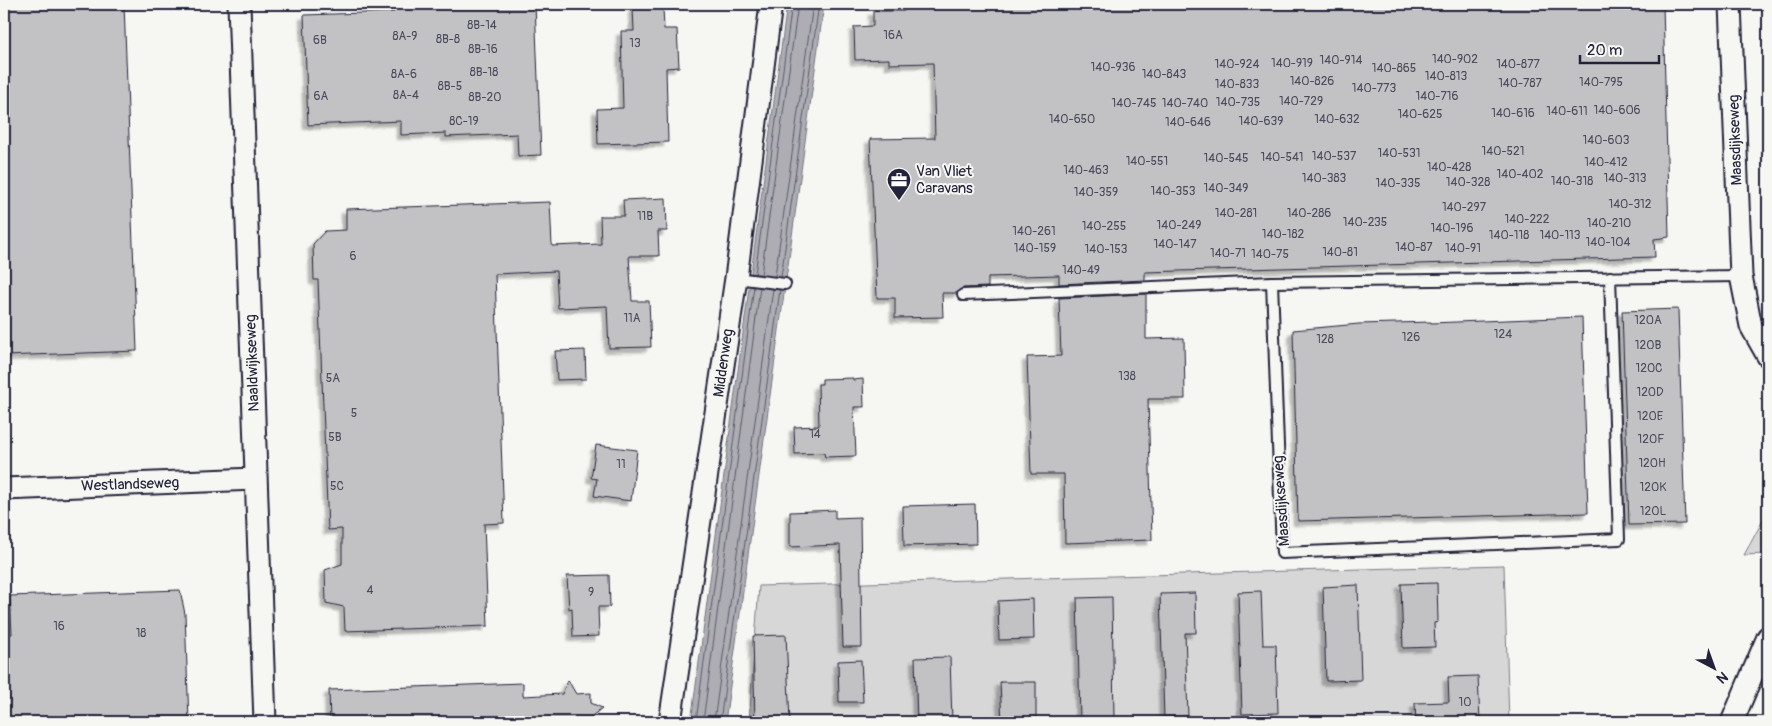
<svg xmlns="http://www.w3.org/2000/svg" width="1772" height="726" font-family="Pangolin,sans-serif">
<style>
.green{fill:#d7d7d7;stroke:#7c7c89}
.water{fill:#adadb3;stroke:#757583}
.lines{fill:none;stroke-linecap:round;stroke-linejoin:round}
.shore{stroke:#5a5a6b;stroke-width:1}
.building{fill:#c2c2c4;stroke:#22223b;filter:url(#shadow)}
.service-casing{stroke:#22223b;stroke-width:14}
.minor-casing{stroke:#22223b;stroke-width:25}
.service{stroke:#f6f6f2;stroke-width:10}
.minor{stroke:#f6f6f2;stroke-width:21}
.labels{text-anchor:middle;stroke-width:4;stroke-linejoin:round;paint-order:stroke}
.number-label{font-size:12px;fill:#4a4a5d}
.street-label{font-size:15px;fill:#22223b;stroke:#f6f6f2}
.poi-label{font-size:15px;fill:#22223b;stroke:#f6f6f2;text-anchor:start}
</style>
<defs>
<filter id="shadow"><feDropShadow dx="-4.5" dy="4.5" stdDeviation="1" flood-color="#0004"/></filter>
</defs>
<rect width="100%" height="100%" fill="#f6f6f2"/>
<filter id="ink" filterUnits="userSpaceOnUse"><feTurbulence type="fractalNoise" baseFrequency=".02" numOctaves="2"/><feDisplacementMap in="SourceGraphic" scale="10" xChannelSelector="R" yChannelSelector="G"/><feConvolveMatrix kernelMatrix="1 2 1 2 8 2 1 2 1" color-interpolation-filters="sRGB"/></filter>
<g filter="url(#ink)">
<g class="green">
<polygon points="1768,511 1768,554 1744,555"/>
<polygon points="1504,565 1509,722 749,722 759,586"/>
</g>
<polygon class="water" points="787,4 824,4 725,722 691,722"/>
<g class="lines">
<g class="shore">
<polyline points="755,274 792,4"/>
<polyline points="761,275 798,4"/>
<polyline points="775,276 813,4"/>
<polyline points="781,277 819,4"/>
<polyline points="696,722 754,286"/>
<polyline points="703,722 760,287"/>
<polyline points="714,722 773,289"/>
<polyline points="720,722 780,290"/>
</g>
</g>
<g class="building">
<polygon points="4,4 124,4 137,351 4,356"/>
<polygon points="394,4 535,4 541,155 518,156 517,134 446,137 446,133 401,135 401,121 308,125 304,15 394,12"/>
<polygon points="904,4 1663,4 1669,237 1654,239 1655,257 1145,272 1145,280 1059,284 1059,275 988,277 988,287 963,288 957,293 942,293 943,317 895,318 895,298 877,298 870,139 935,138 933,63 889,64 889,59 855,60 854,27 873,26 873,11 904,11"/>
<polygon points="663,7 664,29 677,29 679,67 666,68 668,142 598,144 597,109 623,108 621,31 634,31 633,8"/>
<polygon points="666,198 667,231 658,231 659,256 629,256 632,301 649,301 651,347 609,348 607,306 558,308 556,271 495,274 504,523 484,524 488,626 345,631 344,607 326,603 325,570 342,564 342,529 328,530 318,280 314,280 313,244 325,231 346,230 346,209 550,202 552,246 601,244 600,216 624,216 623,200"/>
<polygon points="1146,294 1146,339 1184,338 1185,399 1148,399 1152,540 1065,543 1064,474 1031,474 1027,357 1061,356 1059,298"/>
<polygon points="1678,309 1685,524 1629,525 1622,311"/>
<polygon points="1582,317 1588,513 1298,521 1293,330 1359,324 1431,322 1431,323"/>
<polygon points="585,350 586,379 557,380 555,351"/>
<polygon points="853,378 853,380 863,379 864,407 854,407 856,456 825,457 824,453 795,454 794,427 819,426 818,384 822,384 822,379"/>
<polygon points="596,445 637,450 631,501 594,496 597,479 591,478"/>
<polygon points="975,504 976,544 904,546 903,506"/>
<polygon points="835,510 835,518 860,517 862,647 843,647 840,545 790,547 790,512"/>
<polygon points="609,575 610,607 598,607 599,636 573,637 572,608 569,609 567,576"/>
<polygon points="1437,583 1438,622 1434,623 1435,647 1403,648 1401,584"/>
<polygon points="1358,585 1361,680 1326,681 1323,587"/>
<polygon points="180,590 185,614 189,722 4,722 4,635 12,634 10,596"/>
<polygon points="1261,591 1263,645 1276,645 1278,713 1242,714 1238,592"/>
<polygon points="1195,593 1196,633 1185,633 1188,716 1164,717 1160,594"/>
<polygon points="1112,597 1114,718 1080,719 1077,598"/>
<polygon points="1033,599 1034,639 999,640 998,601"/>
<polygon points="786,635 790,722 755,722 753,636"/>
<polygon points="950,657 952,722 917,722 915,658"/>
<polygon points="861,660 863,702 839,702 838,661"/>
<polygon points="1478,676 1480,722 1416,722 1415,703 1449,702 1448,677"/>
<polygon points="568,680 576,694 591,693 591,703 602,708 592,716 592,722 330,722 329,690 523,683 523,696 562,694"/>
<polygon points="1000,682 1036,682 1036,721 1002,722"/>
</g>
<g class="lines">
<defs>
<g id="service">
<polyline points="1610,277 1619,539 1282,553 1272,282 1741,276"/>
<polyline points="736,278 785,284"/>
<polyline points="963,295 1272,282"/>
</g>
<g id="minor">
<polyline points="239,4 265,722"/>
<polyline points="1730,4 1741,276 1751,326 1768,356"/>
<polyline points="4,489 255,479"/>
<polyline points="670,722 736,278 771,4"/>
<polyline points="1732,722 1768,637"/>
</g>
</defs>
<use href="#service" class="service-casing"/>
<use href="#minor" class="minor-casing"/>
<use href="#service" class="service"/>
<use href="#minor" class="minor"/>
</g>
</g>
<defs>
<symbol id="office-pin" viewBox="-11 -11 22 30"><path d="M0 17L-7.5 6A9.5 9.5 0 1 1 7.5 6Z" fill="#22223b" stroke="#f6f6f2"/><path d="M-6-3h4V-5.5h4V-3h4V5H-6ZM-1-4.5V-3h2v-1.5ZM-6 0V1H6V0Z" fill="#fff"/></symbol>
</defs>
<g fill-rule="evenodd">
<use href="#office-pin" x="885" y="166" width="28" height="38"/>
</g>
<g class="labels">
<g class="number-label">
<text x="482" y="29">8B-14</text>
<text x="893" y="39">16A</text>
<text x="405" y="40">8A-9</text>
<text x="448" y="43">8B-8</text>
<text x="320" y="44">6B</text>
<text x="635" y="47">13</text>
<text x="483" y="53">8B-16</text>
<text x="1455" y="63">140-902</text>
<text x="1341" y="64">140-914</text>
<text x="1292" y="67">140-919</text>
<text x="1237" y="68">140-924</text>
<text x="1518" y="68">140-877</text>
<text x="1113" y="71">140-936</text>
<text x="1394" y="72">140-865</text>
<text x="484" y="76">8B-18</text>
<text x="404" y="78">8A-6</text>
<text x="1164" y="78">140-843</text>
<text x="1446" y="80">140-813</text>
<text x="1312" y="85">140-826</text>
<text x="1601" y="86">140-795</text>
<text x="1520" y="87">140-787</text>
<text x="1237" y="88">140-833</text>
<text x="450" y="90">8B-5</text>
<text x="1374" y="92">140-773</text>
<text x="406" y="99">8A-4</text>
<text x="321" y="100">6A</text>
<text x="1437" y="100">140-716</text>
<text x="485" y="101">8B-20</text>
<text x="1301" y="105">140-729</text>
<text x="1238" y="106">140-735</text>
<text x="1134" y="107">140-745</text>
<text x="1185" y="107">140-740</text>
<text x="1617" y="114">140-606</text>
<text x="1567" y="115">140-611</text>
<text x="1513" y="117">140-616</text>
<text x="1420" y="118">140-625</text>
<text x="1072" y="123">140-650</text>
<text x="1337" y="123">140-632</text>
<text x="464" y="125">8C-19</text>
<text x="1261" y="125">140-639</text>
<text x="1188" y="126">140-646</text>
<text x="1606" y="144">140-603</text>
<text x="1503" y="155">140-521</text>
<text x="1399" y="157">140-531</text>
<text x="1334" y="160">140-537</text>
<text x="1282" y="161">140-541</text>
<text x="1226" y="162">140-545</text>
<text x="1147" y="165">140-551</text>
<text x="1606" y="166">140-412</text>
<text x="1449" y="171">140-428</text>
<text x="1086" y="174">140-463</text>
<text x="1520" y="178">140-402</text>
<text x="1324" y="182">140-383</text>
<text x="1625" y="182">140-313</text>
<text x="1572" y="185">140-318</text>
<text x="1468" y="186">140-328</text>
<text x="1398" y="187">140-335</text>
<text x="1226" y="192">140-349</text>
<text x="1173" y="195">140-353</text>
<text x="1096" y="196">140-359</text>
<text x="1630" y="208">140-312</text>
<text x="1464" y="211">140-297</text>
<text x="1236" y="217">140-281</text>
<text x="1309" y="217">140-286</text>
<text x="645" y="220">11B</text>
<text x="1527" y="223">140-222</text>
<text x="1365" y="226">140-235</text>
<text x="1609" y="227">140-210</text>
<text x="1179" y="229">140-249</text>
<text x="1104" y="230">140-255</text>
<text x="1452" y="232">140-196</text>
<text x="1034" y="235">140-261</text>
<text x="1283" y="238">140-182</text>
<text x="1509" y="239">140-118</text>
<text x="1560" y="239">140-113</text>
<text x="1608" y="246">140-104</text>
<text x="1175" y="248">140-147</text>
<text x="1414" y="251">140-87</text>
<text x="1035" y="252">140-159</text>
<text x="1463" y="252">140-91</text>
<text x="1106" y="253">140-153</text>
<text x="1340" y="256">140-81</text>
<text x="1228" y="257">140-71</text>
<text x="1270" y="258">140-75</text>
<text x="353" y="260">6</text>
<text x="1081" y="274">140-49</text>
<text x="632" y="322">11A</text>
<text x="1648" y="324">120A</text>
<text x="1503" y="338">124</text>
<text x="1411" y="341">126</text>
<text x="1325" y="343">128</text>
<text x="1648" y="349">120B</text>
<text x="1649" y="372">120C</text>
<text x="1127" y="380">138</text>
<text x="333" y="382">5A</text>
<text x="1650" y="396">120D</text>
<text x="354" y="417">5</text>
<text x="1650" y="420">120E</text>
<text x="815" y="438">14</text>
<text x="335" y="441">5B</text>
<text x="1651" y="443">120F</text>
<text x="1652" y="467">120H</text>
<text x="621" y="468">11</text>
<text x="337" y="490">5C</text>
<text x="1653" y="491">120K</text>
<text x="1653" y="515">120L</text>
<text x="370" y="594">4</text>
<text x="591" y="596">9</text>
<text x="59" y="630">16</text>
<text x="141" y="637">18</text>
<text x="1465" y="706">10</text>
</g>
<g class="street-label">
<text transform="translate(1735 140) rotate(-92)" y="5">Maasdijkseweg</text>
<text transform="translate(252 363) rotate(-92)" y="5">Naaldwijkseweg</text>
<text transform="translate(723 363) rotate(-82)" y="5">Middenweg</text>
<text transform="translate(130 484) rotate(-2)" y="5">Westlandseweg</text>
<text transform="translate(1281 501) rotate(-94)" y="5">Maasdijkseweg</text>
</g>
<g class="poi-label">
<text x="916" y="176">Van Vliet<tspan x="916" dy="17">Caravans</tspan></text>
</g>
</g>
<rect width="1772" height="726" fill="none" stroke="#f6f6f2" stroke-width="20"/>
<rect x="10" y="10" width="1752" height="706" fill="none" stroke="#22223b" stroke-width="2" filter="url(#ink)"/>
<g transform="translate(1714 668) rotate(139)" stroke="#f6f6f2" stroke-width="4" paint-order="stroke">
<path d="M0-4L9 19L0 12L-9 19Z" fill="#22223b"/>
<text y="-8" font-size="14" font-weight="bold" text-anchor="middle" fill="#22223b">N</text>
</g>
<path d="M1580 55v8h79v-8" fill="none" stroke="#22223b" stroke-width="2.5"/>
<text x="1587" y="55" font-size="15" fill="#22223b" stroke="#f6f6f2" stroke-width="4" paint-order="stroke">20 m</text>
</svg>
